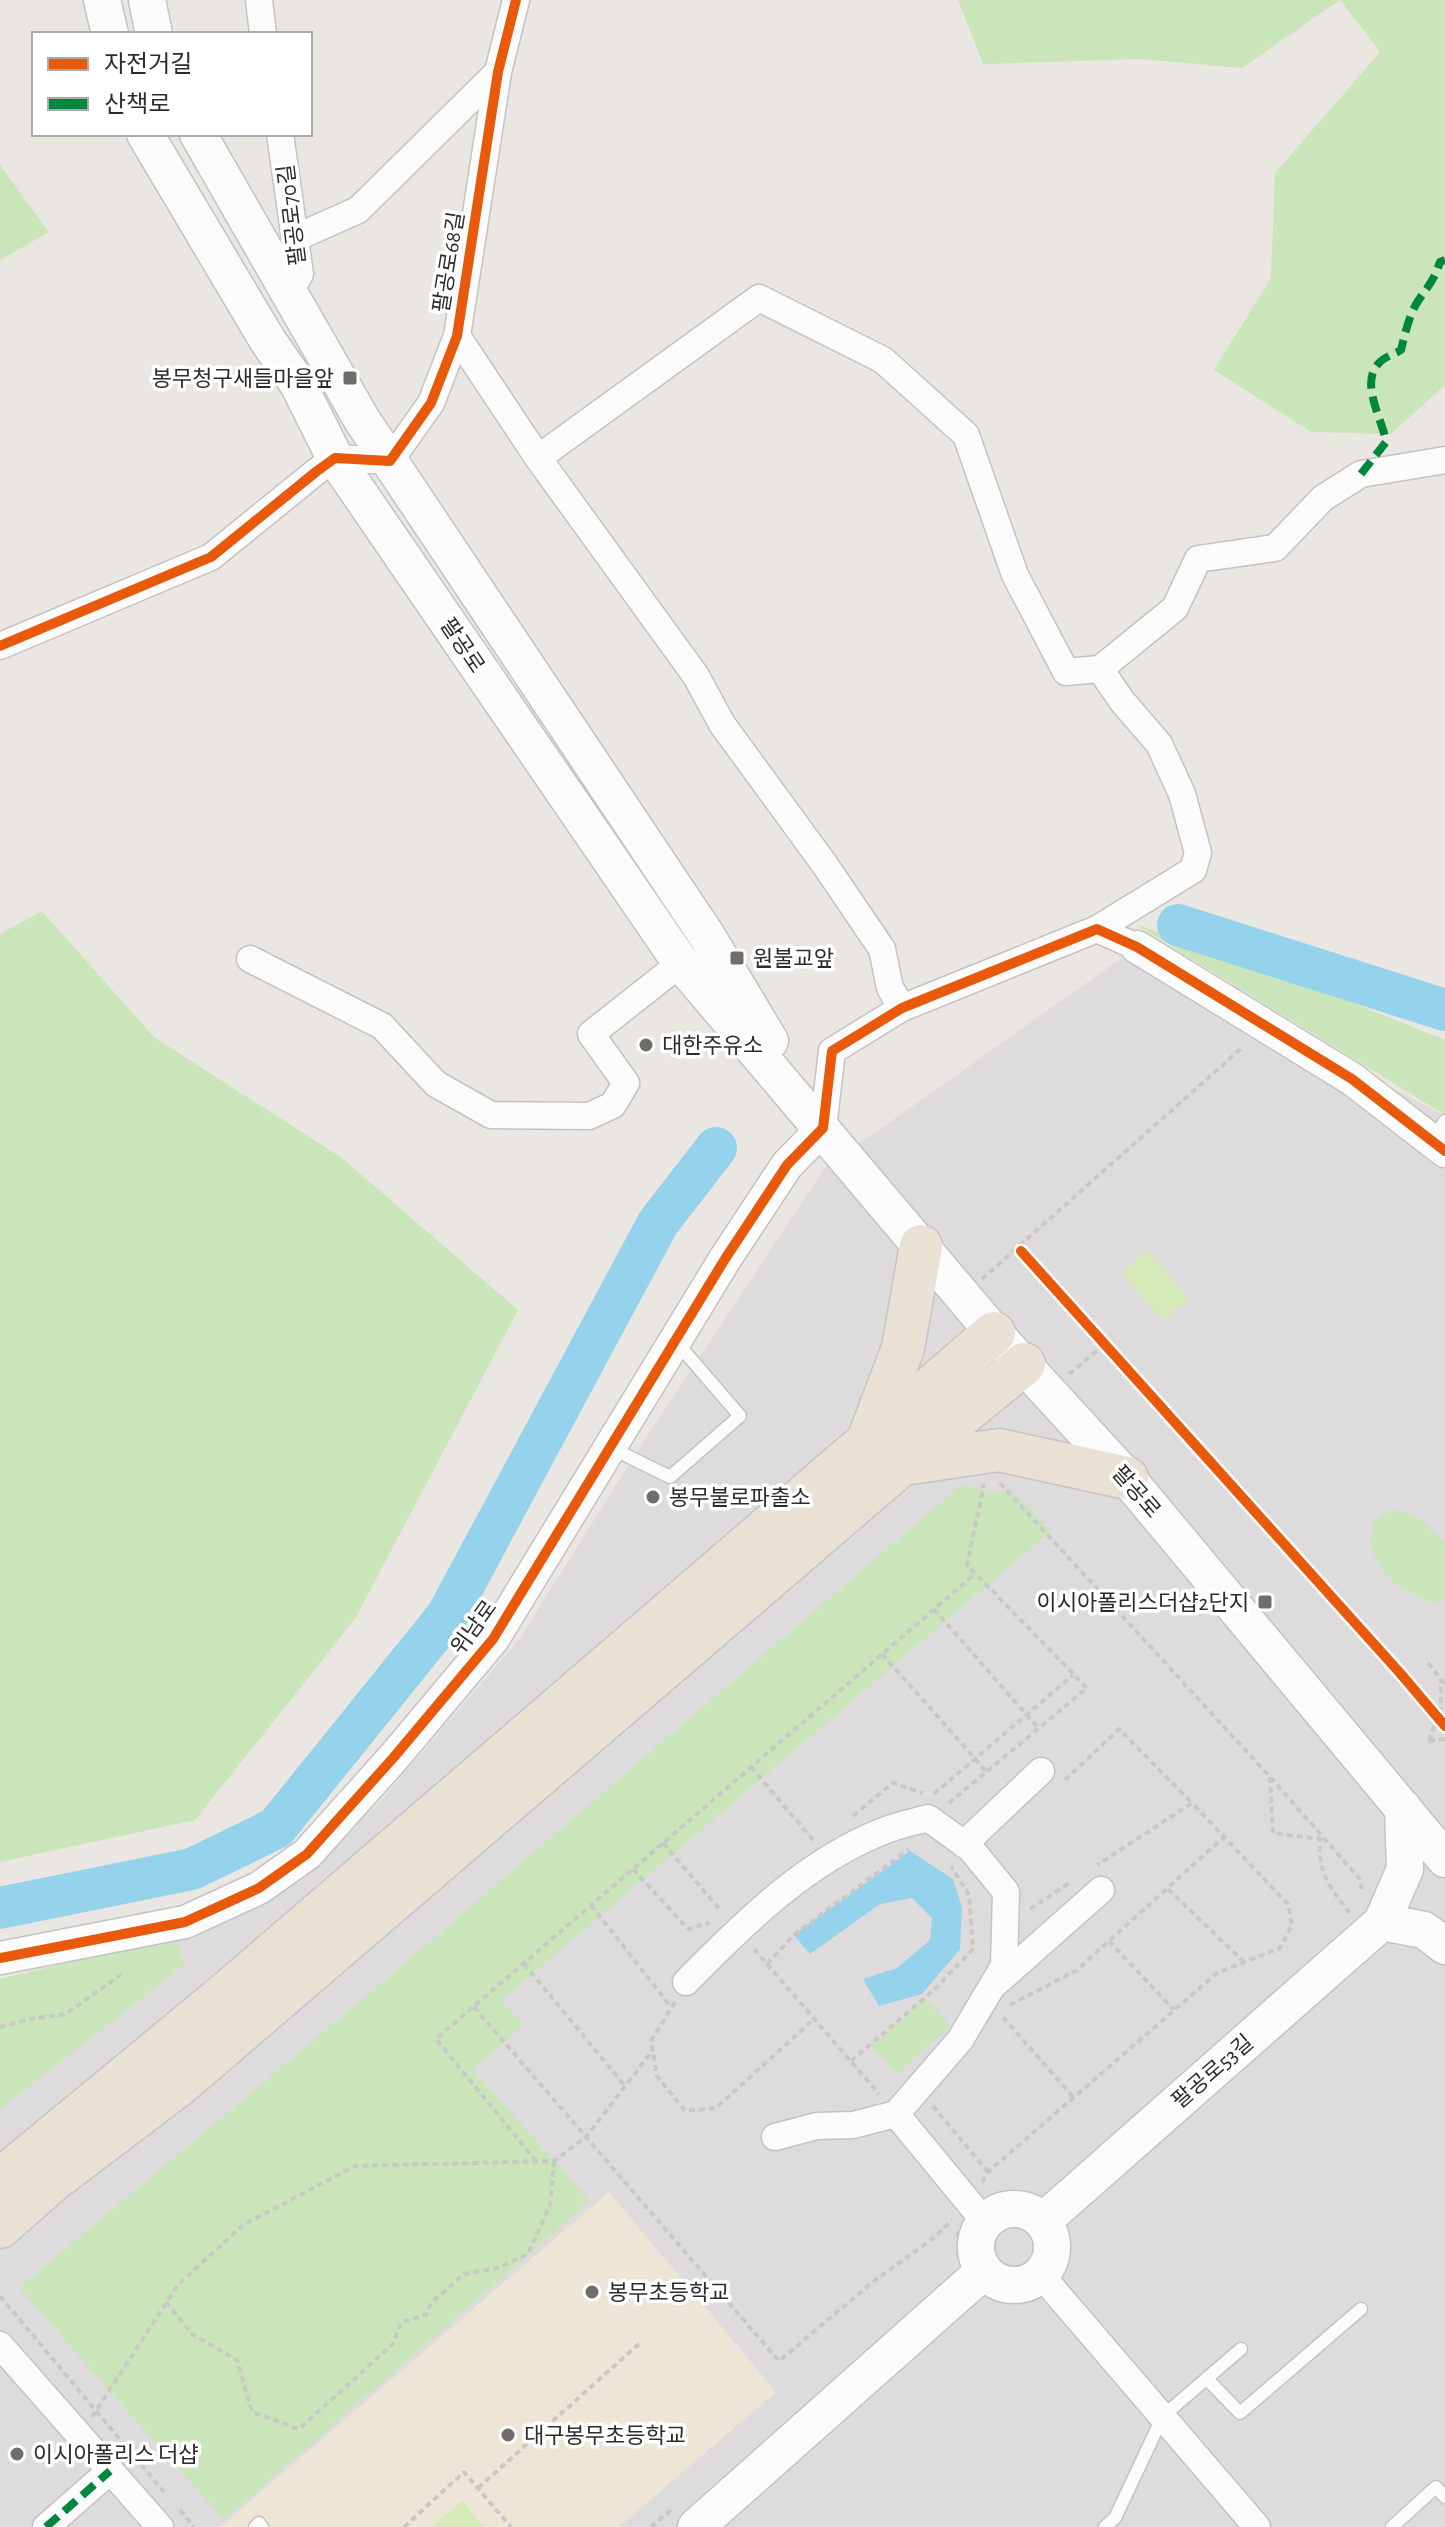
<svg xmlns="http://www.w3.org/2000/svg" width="1445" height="2527" font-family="'Alegreya Sans','Noto Sans KR',sans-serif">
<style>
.industrial{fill:#dedbdd}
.education{fill:#ede6d7}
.green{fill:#cae5ba}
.pitch{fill:#d5eab8}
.water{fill:#95d2ec}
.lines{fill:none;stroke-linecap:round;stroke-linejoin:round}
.river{stroke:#95d2ec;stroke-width:42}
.service-casing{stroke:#c3c3c3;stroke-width:15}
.minor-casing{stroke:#c3c3c3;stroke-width:29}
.tertiary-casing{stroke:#c3c3c3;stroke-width:35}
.secondary-casing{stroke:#c3c3c3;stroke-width:39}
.trunk-casing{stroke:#c6c4c2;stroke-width:45}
.path{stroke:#c8c8c7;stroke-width:4;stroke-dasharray:6 4;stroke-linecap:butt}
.service{stroke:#fcfbfb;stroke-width:12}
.minor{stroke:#fcfbfb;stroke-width:26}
.tertiary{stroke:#fcfbfb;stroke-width:32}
.secondary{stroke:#fcfbfb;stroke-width:36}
.trunk{stroke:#e8e1d4;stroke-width:42}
.quiet{stroke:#00873e;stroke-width:8;stroke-dasharray:16 8;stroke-linecap:butt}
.cycleway-casing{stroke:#fff;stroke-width:15}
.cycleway{stroke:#e8590c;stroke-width:10}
.poi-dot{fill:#6e6d6c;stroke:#fff;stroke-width:3}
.labels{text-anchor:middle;stroke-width:7;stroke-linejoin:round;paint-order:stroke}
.street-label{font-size:22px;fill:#2c2c2c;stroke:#fff}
.poi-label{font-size:22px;fill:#2c2c2c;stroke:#fff;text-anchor:start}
</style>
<rect width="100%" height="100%" fill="#eae7e2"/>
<polygon class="industrial" points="1133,950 1445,1116 1445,2527 0,2527 0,1979 175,1937 254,1896 376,1806 520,1638 643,1442 825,1168"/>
<polygon class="education" points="609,2192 776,2392 619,2527 220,2527"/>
<g class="green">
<polygon points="958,0 1340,0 1242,68 1139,59 983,64"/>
<polygon points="1340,0 1445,0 1445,385 1391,434 1311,432 1214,370 1271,278 1275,173 1380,52"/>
<polygon points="0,165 49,232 0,260"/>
<polygon points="42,911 154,1037 342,1158 518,1310 355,1619 195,1820 0,1862 0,934"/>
<polygon points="1135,924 1301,982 1445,1040 1445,1115"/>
<polygon points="961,1485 1018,1496 1051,1531 501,2001 524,2024 473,2070 590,2201 224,2520 19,2288 390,1976"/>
<path d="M1391,1509L1418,1517L1445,1542V1599L1435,1604C1409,1594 1378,1577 1371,1546C1369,1539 1373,1529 1374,1521Z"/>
<polygon points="175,1937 184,1965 0,2109 0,1979"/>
<polygon points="926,1999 950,2026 897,2074 872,2046"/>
</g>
<g class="pitch">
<polygon points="1147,1250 1189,1298 1163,1321 1121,1273"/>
<polygon points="462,2501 484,2527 432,2527"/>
</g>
<polygon class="water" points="910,1851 953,1879 962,1908 960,1949 922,1994 879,2006 863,1979 897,1968 930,1940 932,1918 912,1898 880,1904 810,1954 794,1935"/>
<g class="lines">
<g class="river">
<polyline points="1178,925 1445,1010"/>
<polyline points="0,1908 192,1869 276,1828 447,1616 658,1223 716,1148"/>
</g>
<defs>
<g id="service">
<polyline points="1432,1140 1445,1121"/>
<polyline points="611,1448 670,1477 740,1416 678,1344"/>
<polyline points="1207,2379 1240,2413 1361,2309"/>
<polyline points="255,2527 259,2523 262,2527"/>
<polyline points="1105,2527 1115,2518 1163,2416 1241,2349"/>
<polyline points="1392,2527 1436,2487 1445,2497"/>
</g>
<g id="minor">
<polyline points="259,0 263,34"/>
<polyline points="280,134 300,274 288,294"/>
<polyline points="295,238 358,210 498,72"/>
<polyline points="457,336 538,458 696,676 722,724 825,865 882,949 890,988 902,1008"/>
<polyline points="538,458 759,298 883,360 966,435 1015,575 1066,672 1100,669"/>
<polyline points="0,646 211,557 317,471 335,458 390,461 431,403 457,336 498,72 516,0"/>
<polyline points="1097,929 1193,870 1198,853 1182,794 1159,744 1122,701 1100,669 1175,608 1198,559 1275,548 1323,498 1361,474 1445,460"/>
<polyline points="250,959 382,1026 436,1084 491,1115 589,1116 613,1105 626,1083 591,1034 681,963"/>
<polyline points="823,1128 832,1051 902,1008 1097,929 1137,947"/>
<polyline points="964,1844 1041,1771"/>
<path d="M686,1982C744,1923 807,1860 886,1830C899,1825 914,1822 928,1818L971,1849L1006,1892L1004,1966L960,2040L896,2114"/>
<polyline points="996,1983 1101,1890"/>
<polyline points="775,2137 817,2126 853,2125 896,2114 985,2222"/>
<polyline points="1040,2274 1257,2527"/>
<polyline points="0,2345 160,2527"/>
<polyline points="46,2527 110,2471"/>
</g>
<g id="tertiary">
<polyline points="1137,947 1352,1079 1445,1151"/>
<polyline points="0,1958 185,1922 259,1888 307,1854 394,1757 493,1639 725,1259 787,1165 823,1128"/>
</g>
<g id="secondary">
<polyline points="102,0 110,34"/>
<polyline points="147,0 154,34"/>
<polyline points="145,134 268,341 298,384 335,458 681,963 994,1333 1127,1478 1445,1859"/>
<polyline points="198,134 362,420 707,936 770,1041"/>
<polyline points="1382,1922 1424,1930 1445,1946"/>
<circle cx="1014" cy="2247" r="38"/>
<polyline points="1043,2221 1382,1922 1405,1869 1403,1808"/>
<polyline points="696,2527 984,2271"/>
</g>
<g id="trunk">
<polyline points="869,1438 903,1348 921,1246"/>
<polyline points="904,1464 999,1450 1127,1478"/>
<polyline points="0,2180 224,1995 994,1333"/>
<polyline points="0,2227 52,2181 180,2084 902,1464 1024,1364"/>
</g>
</defs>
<use href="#service" class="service-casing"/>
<use href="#minor" class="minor-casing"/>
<use href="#tertiary" class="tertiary-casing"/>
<use href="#secondary" class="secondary-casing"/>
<use href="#trunk" class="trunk-casing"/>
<g class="path">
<polyline points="982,1279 1243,1047"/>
<polyline points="1069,1374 1098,1350"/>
<polyline points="1000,1483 1270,1777 1360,1879 1362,1894"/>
<polyline points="934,1609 1039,1729"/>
<polyline points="882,1654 986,1771"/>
<polyline points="1428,1663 1445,1684"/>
<polyline points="1429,1741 1441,1707 1441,1680"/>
<polyline points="1429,1741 1445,1739"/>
<polyline points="751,1767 814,1841"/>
<path d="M1270,1777L1273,1833L1320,1839C1317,1873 1331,1888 1350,1914"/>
<polyline points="1065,1780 1119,1729 1192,1803"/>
<polyline points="934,1794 1073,1675"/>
<polyline points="949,1803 1087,1688 967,1565 984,1484"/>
<polyline points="853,1816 893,1783 923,1793"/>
<polyline points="663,1843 722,1912"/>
<polyline points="633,1869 688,1929 709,1923"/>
<polyline points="1168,1889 1244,1962"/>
<polyline points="591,1905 671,2007"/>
<polyline points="1030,1909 1069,1883"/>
<polyline points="1109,1941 1174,2010"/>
<polyline points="754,1949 879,2094"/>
<polyline points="524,1964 625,2086"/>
<polyline points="767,1964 794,1935 909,1849"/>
<polyline points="675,2002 651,2041 657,2076 685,2111 716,2108 814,2019"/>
<polyline points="1010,2005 1077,1970 1224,1837"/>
<polyline points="474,2007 779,2361 874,2281 935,2237 952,2220"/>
<polyline points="1003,2017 1074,2098"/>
<polyline points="0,2027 30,2019 66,2014 123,1973"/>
<polyline points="851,2061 934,1990 973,1949 969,1895 951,1866"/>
<polyline points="933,2106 988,2172"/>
<polyline points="536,2161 436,2039 975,1574"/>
<polyline points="982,2182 988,2172 1217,1973 1280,1948 1292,1925 1288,1904 1192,1803 1097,1865"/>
<polyline points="958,2257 958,2229"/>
<polyline points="0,2296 164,2492"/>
<polyline points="166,2302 192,2334 237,2360 252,2412 299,2429 393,2344 401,2322 426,2315 431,2303 464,2274 497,2268 528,2254 550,2205 554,2161"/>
<polyline points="92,2417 178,2285 243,2225 355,2166 554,2161 586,2137 653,2050"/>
<polyline points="478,2488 641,2342"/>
<polyline points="180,2510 194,2527"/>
<polyline points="404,2527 464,2472 511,2527"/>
<polyline points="651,2527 671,2510"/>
</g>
<use href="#service" class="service"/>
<use href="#minor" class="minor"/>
<use href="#tertiary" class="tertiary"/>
<use href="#secondary" class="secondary"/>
<use href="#trunk" class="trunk"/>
<g class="quiet">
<path d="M1361,474L1386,442C1383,420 1359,383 1379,363C1384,357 1395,354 1401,350C1405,334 1409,315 1418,301C1428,286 1434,281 1440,262L1445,260"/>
<polyline points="46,2527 110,2471"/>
</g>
<defs>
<g id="cycleway">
<polyline points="0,646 211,557 317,471 335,458 390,461 431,403 457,336 498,72 516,0"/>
<polyline points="1021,1251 1400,1673 1445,1726"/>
<polyline points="0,1958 185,1922 259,1888 307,1854 394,1757 493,1639 725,1259 787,1165 823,1128 832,1051 902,1008 1097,929 1137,947 1352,1079 1445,1151"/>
</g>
</defs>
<use href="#cycleway" class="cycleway-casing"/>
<use href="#cycleway" class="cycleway"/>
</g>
<g class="poi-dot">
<rect x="342" y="370" width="16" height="16" rx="4"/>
<rect x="729" y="950" width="16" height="16" rx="4"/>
<circle cx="646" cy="1045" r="8"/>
<circle cx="653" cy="1497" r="8"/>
<rect x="1257" y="1594" width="16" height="16" rx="4"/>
<circle cx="592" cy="2292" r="8"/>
<circle cx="508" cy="2435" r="8"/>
<circle cx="17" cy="2454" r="8"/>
</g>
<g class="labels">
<g class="street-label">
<text transform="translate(291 215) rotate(-97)" y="8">팔공로70길</text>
<text transform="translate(448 262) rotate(-81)" y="8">팔공로68길</text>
<text transform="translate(463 645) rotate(56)" y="8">팔공로</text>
<text transform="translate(1137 1491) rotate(49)" y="8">팔공로</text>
<text transform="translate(473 1627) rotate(-54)" y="8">위남로</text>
<text transform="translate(1212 2071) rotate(-41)" y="8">팔공로53길</text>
</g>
<g class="poi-label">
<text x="334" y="386" text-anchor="end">봉무청구새들마을앞</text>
<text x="753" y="966">원불교앞</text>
<text x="662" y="1053">대한주유소</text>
<text x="669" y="1505">봉무불로파출소</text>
<text x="1249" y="1610" text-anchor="end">이시아폴리스더샵2단지</text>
<text x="608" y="2300">봉무초등학교</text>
<text x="524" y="2443">대구봉무초등학교</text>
<text x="33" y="2462">이시아폴리스 더샵</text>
</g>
</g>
<rect x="32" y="32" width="280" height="104" fill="#ffffff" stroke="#ababab" stroke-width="2"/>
<rect x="48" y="58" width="40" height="12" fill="#e8590c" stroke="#ababab" stroke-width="2"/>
<text x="104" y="72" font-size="24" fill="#2c2c2c">자전거길</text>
<rect x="48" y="98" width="40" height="12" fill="#00873e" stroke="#ababab" stroke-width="2"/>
<text x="104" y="112" font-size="24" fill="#2c2c2c">산책로</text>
</svg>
